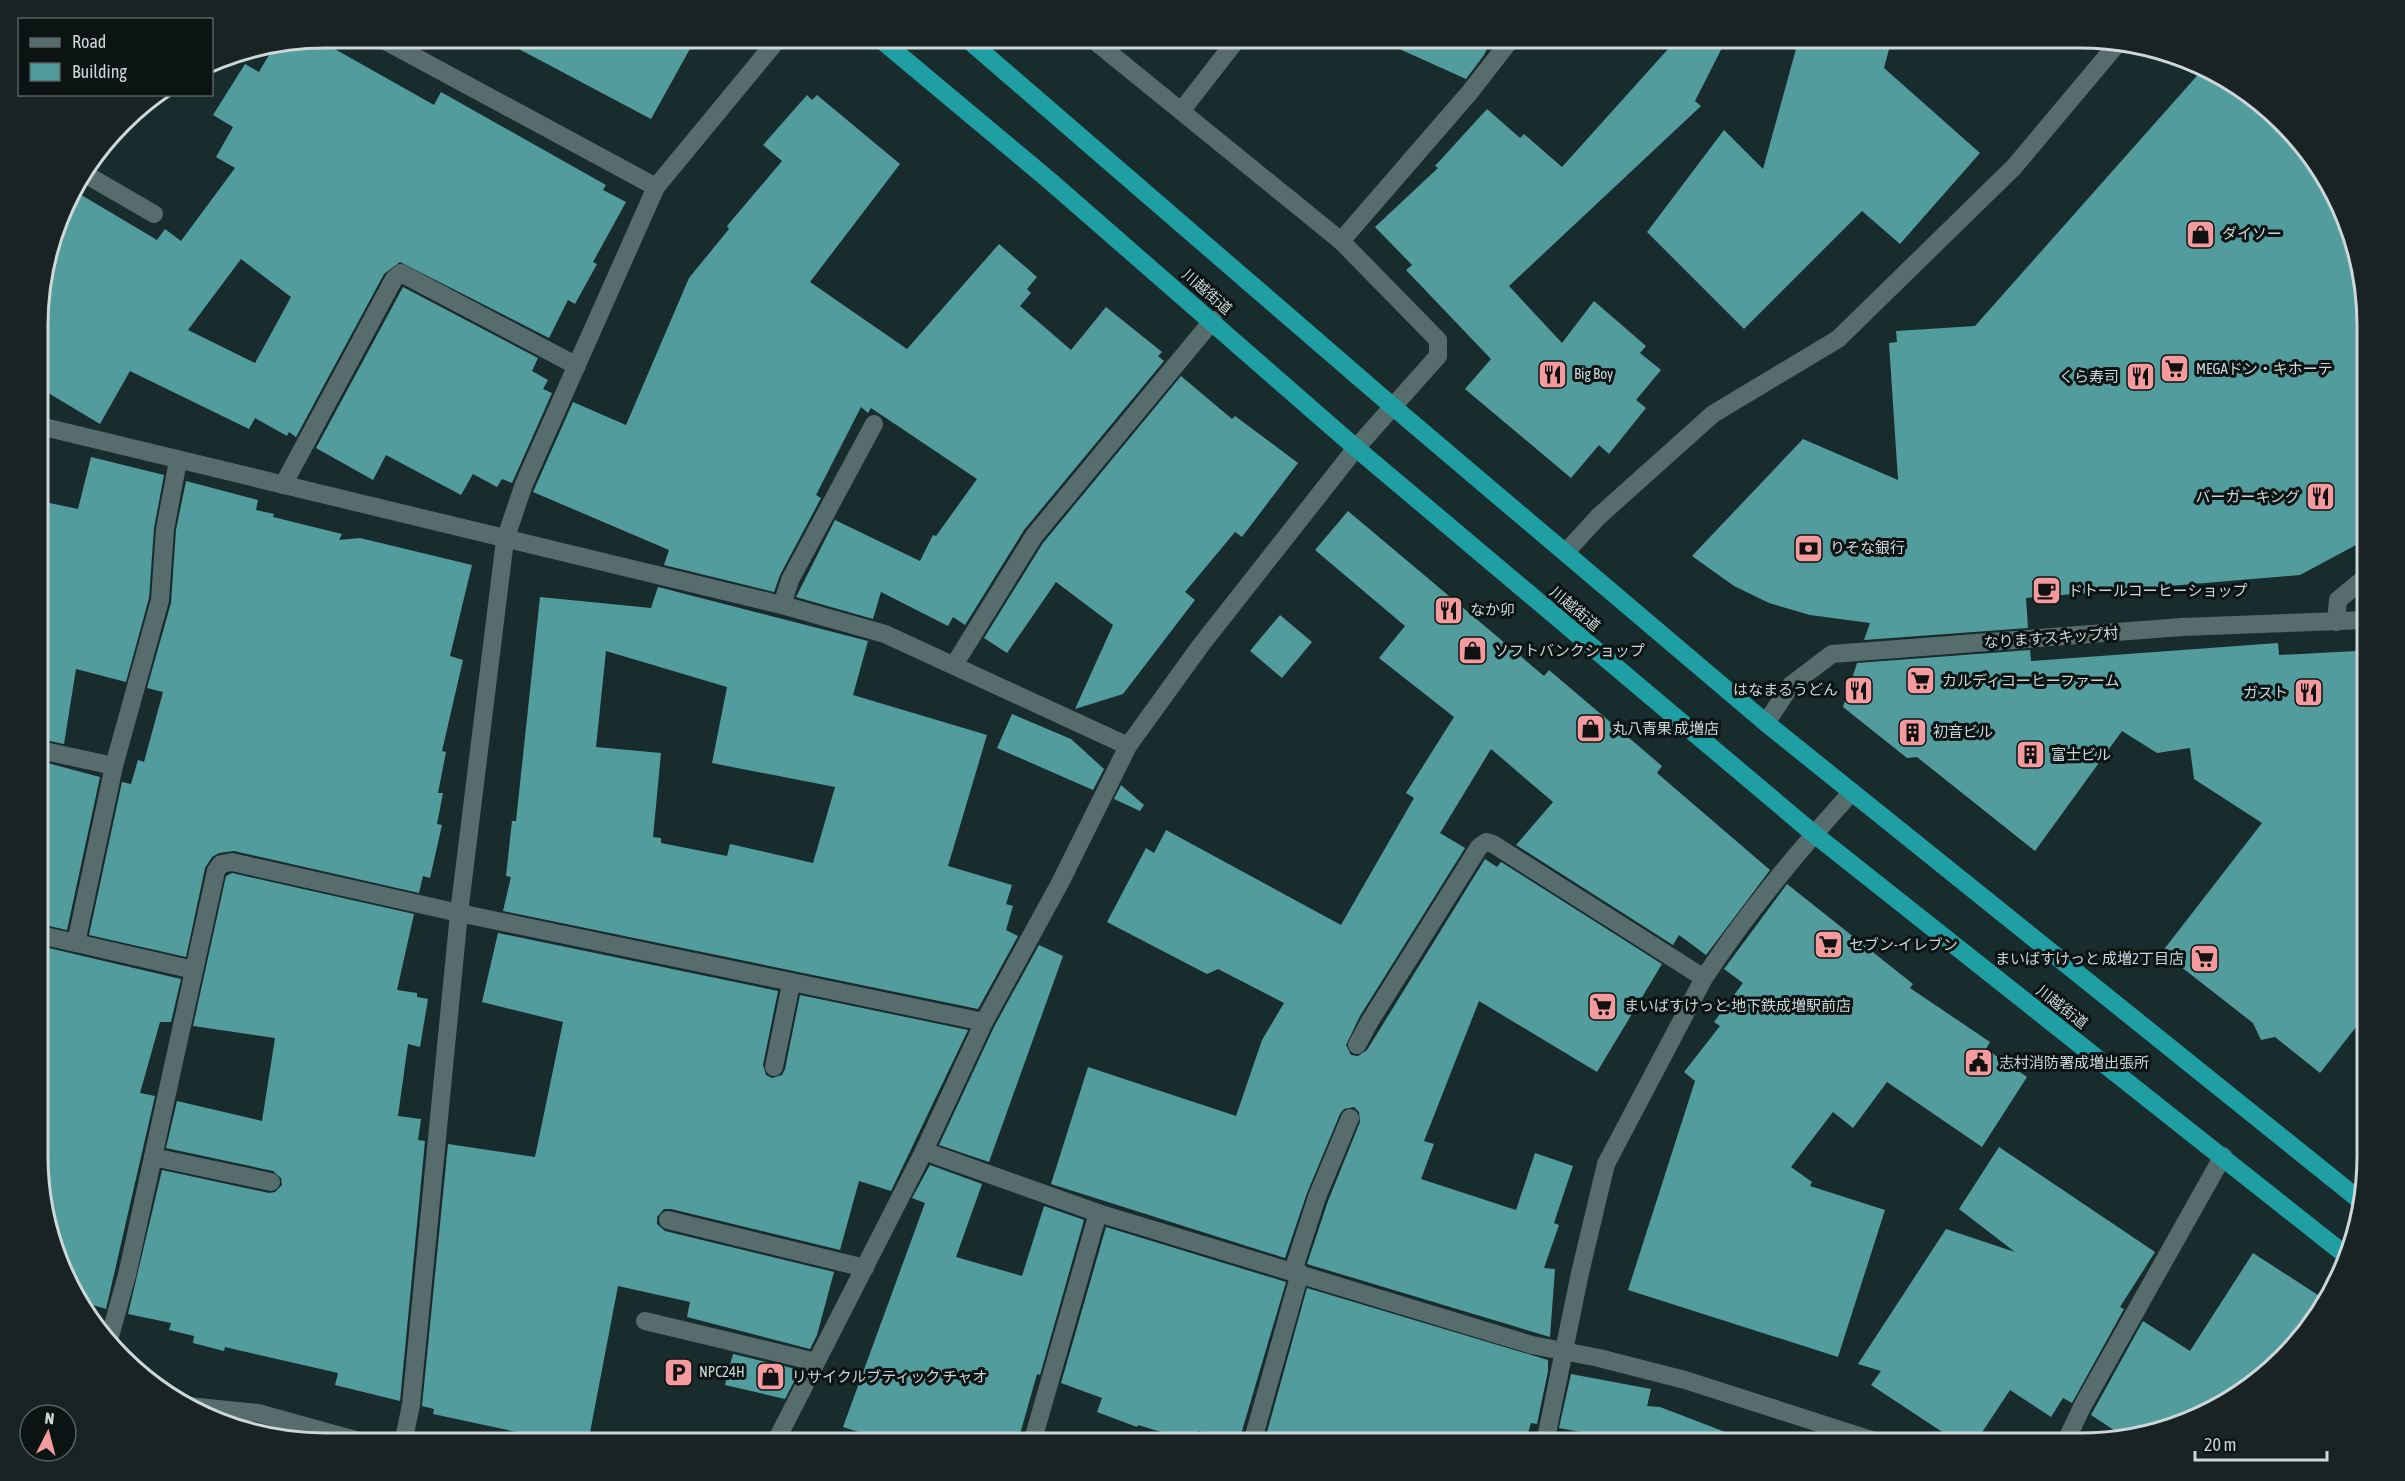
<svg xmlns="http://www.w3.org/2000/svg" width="2405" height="1481" font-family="'Asap Condensed','Noto Sans JP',sans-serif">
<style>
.building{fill:#539c9e;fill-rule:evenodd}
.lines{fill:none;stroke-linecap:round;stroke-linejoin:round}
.minor{stroke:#576c6c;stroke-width:18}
.highway{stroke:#1f9fa3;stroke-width:18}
.labels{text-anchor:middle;stroke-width:6;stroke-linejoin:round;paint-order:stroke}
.poi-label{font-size:15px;fill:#ccd8d8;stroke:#0b1313;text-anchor:start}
.street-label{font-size:15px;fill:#ccd8d8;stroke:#0b1313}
.rim{fill:none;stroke:#ccd8d8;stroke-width:3}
</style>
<rect width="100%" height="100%" fill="#192c2d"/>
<g class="building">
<polygon points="498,38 696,38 651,119"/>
<polygon points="1375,38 1492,38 1484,55 1466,79"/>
<polygon points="1678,38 1727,38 1695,101 1701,106 1509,286 1562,343 1594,301 1646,346 1640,353 1661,370 1636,400 1646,408 1609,454 1599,445 1571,478 1465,389 1491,359 1406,270 1412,265 1375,227 1438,168 1435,166 1487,109 1520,138 1524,134 1562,167"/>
<polygon points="1799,38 1892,38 1884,68 1980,153 1900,244 1862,211 1744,329 1647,232 1724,130 1763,169"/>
<path d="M317,39L434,105L441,92L606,185L603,190L626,202L593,262L597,264L575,304L568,300L549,338L400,262L384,274L296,437L289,432L287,436L255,418L249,429L130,371L100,424L40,388V288L67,198L73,190L157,240L165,229L181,241L235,168L216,157L233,127L213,115L245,64L259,72L273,48ZM241,259L291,297L255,363L188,330Z"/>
<polygon points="2203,69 2239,86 2329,182 2367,307 2367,531 2356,545 2300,575 2026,598 2028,628 1864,640 1870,623 1810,615 1769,603 1734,586 1692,556 1803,439 1898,480 1889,343 1897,342 1896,331 1975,326"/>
<polygon points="807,95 812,100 817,95 900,164 810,282 907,349 999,244 1037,277 1027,289 1031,293 1020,306 1071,350 1106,307 1162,352 1158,356 1164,361 1024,530 965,625 953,617 948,626 881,592 873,619 796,597 835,520 920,561 933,535 936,536 977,479 871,408 868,413 861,407 816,495 821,498 780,575 774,592 664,565 669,550 533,492 573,402 626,425 689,278 729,229 727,226 782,161 763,145"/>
<polygon points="403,287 538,358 532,371 548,380 543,389 552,393 512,483 502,479 497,487 473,474 461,495 386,455 373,480 316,448"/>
<polygon points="1181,376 1232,419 1235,416 1298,463 1242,537 1235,532 1185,592 1195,600 1123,694 1075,709 1113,625 1056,582 1007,653 984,638 1043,543"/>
<polygon points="91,457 164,475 154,528 149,598 126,682 76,669 64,744 40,739 40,501 78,509"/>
<polygon points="186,481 258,500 256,510 274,514 273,517 342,534 339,540 360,538 472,565 450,656 463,660 442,751 446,752 438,793 443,793 437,824 442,825 430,878 423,876 419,893 234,851 219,853 212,857 205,868 186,957 89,935 122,782 131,784 138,760 144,762 163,692 147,688 171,603 176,530"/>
<polygon points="1348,511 1544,676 1549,670 1662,766 1657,773 1770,870 1706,955 1679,935 1673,945 1516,845 1553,802 1491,749 1440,833 1465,848 1360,1016 1346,1045 1351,1055 1358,1056 1367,1050 1485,859 1497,867 1501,862 1662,964 1597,1072 1479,1001 1424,1141 1434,1144 1421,1179 1516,1210 1535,1153 1573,1166 1554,1223 1559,1225 1544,1268 1555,1269 1550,1337 1307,1264 1328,1201 1360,1122 1359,1112 1354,1107 1344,1109 1340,1114 1307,1193 1285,1258 1051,1184 1088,1067 1236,1116 1262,1040 1284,1003 1218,969 1207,974 1107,922 1146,848 1154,853 1166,830 1341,925 1414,798 1406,793 1454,717 1379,658 1405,626 1315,550"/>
<path d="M658,587L868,641L853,695L987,735L948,866L1012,885L1006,904L1013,906L1006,930L1018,936L978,1009L503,911L511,877L506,876L512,821H516L540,597L651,608ZM606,651L727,687L712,763L835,787L813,863L730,844L727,856L661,843V838L653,837L661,753L596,747Z"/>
<polygon points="1280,615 1312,642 1282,678 1250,651"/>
<polygon points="2278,643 2279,655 2357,651 2359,654 2367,781 2367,1013 2320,1073 2275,1037 2261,1040 2253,1023 2162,952 2262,823 2194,779 2190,748 2157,753 2122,731 2035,851 1917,757 1907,758 1843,707 1857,663 2030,650 2031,661"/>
<polygon points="1012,714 1071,739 1104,769 1093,790 997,748"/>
<polygon points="40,761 100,777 67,930 40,924 40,786 43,770 40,770"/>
<polygon points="1121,785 1144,805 1140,811 1114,799"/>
<polygon points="232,873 414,914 397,990 417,993 417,997 428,999 420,1047 408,1044 398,1116 421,1119 418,1140 425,1141 400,1401 335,1385 338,1373 225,1347 224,1351 193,1343 194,1336 169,1330 171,1323 128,1314 162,1170 269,1193 275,1192 282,1185 281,1178 273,1171 166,1148 177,1101 262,1121 275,1038 193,1026 226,876"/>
<polygon points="1787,884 1913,984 1910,988 1990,1042 1986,1049 2027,1077 1982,1147 1887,1082 1853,1128 1833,1112 1791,1167 1812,1182 1810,1186 1885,1210 1838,1357 1628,1290 1695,1081 1684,1072 1720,1026 1714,1022 1743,983 1724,969"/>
<polygon points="498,933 778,991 763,1065 766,1075 772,1078 782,1075 785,1069 800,995 968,1030 891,1191 859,1181 840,1250 671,1209 664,1209 657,1217 657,1224 665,1231 834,1272 817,1335 810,1349 687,1317 690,1302 618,1286 588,1443 532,1443 533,1438 525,1437 526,1434 433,1414 434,1409 422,1406 448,1144 535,1157 563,1022 482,1002"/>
<polygon points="1039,945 1063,956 989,1162 939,1145 994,1027"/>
<polygon points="40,946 181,979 171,1022 160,1022 140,1093 155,1096 106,1309 76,1300 40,1193"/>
<polygon points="1999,1147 2155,1252 2120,1307 2124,1309 2072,1403 2063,1398 2051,1417 2010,1390 1975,1443 1959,1443 1871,1385 1881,1371 1858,1364 1946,1229 2015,1252 1959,1209"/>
<polygon points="930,1165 982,1184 956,1257 1022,1276 1044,1206 1084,1220 1040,1375 1037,1374 1020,1434 1016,1433 1013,1443 893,1443 843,1427 925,1203 912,1198"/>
<polygon points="1106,1227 1286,1282 1239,1441 1198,1431 1195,1442 1138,1425 1137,1427 1097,1412 1102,1398 1061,1383"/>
<polygon points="2253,1253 2321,1297 2293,1340 2224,1405 2123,1436 2091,1415 2143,1321 2190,1351"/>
<polygon points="1307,1288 1548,1360 1548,1371 1537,1424 1531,1423 1525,1443 1311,1443 1267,1432"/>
<polygon points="733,1354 800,1370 785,1399 725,1385"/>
<polygon points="1571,1374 1651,1389 1647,1406 1660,1407 1746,1440 1745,1443 1639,1443 1559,1428"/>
</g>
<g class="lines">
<g class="minor">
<polyline points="380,38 656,187"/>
<polyline points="779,38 656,187 524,484 505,540 459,913 984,1022"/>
<polyline points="1182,110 1238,38"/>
<polyline points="85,174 154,214"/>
<polyline points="1341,241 1470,92 1512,38"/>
<polyline points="40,426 782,605 885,634 1128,746"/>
<polyline points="178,461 165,529 160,600 114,766 76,943 194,970"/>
<polyline points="283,485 394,279 401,273 577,366"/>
<polyline points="1566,552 1598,517 1713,414 1838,339 2014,167 2118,43"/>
<polyline points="782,605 790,580 874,424"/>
<polyline points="2365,620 2367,646"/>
<polyline points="2336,622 2338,600 2367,576"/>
<polyline points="954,665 1034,536 1213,320"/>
<polyline points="1766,723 1791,685 1832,654 2182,627 2367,620"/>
<polyline points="40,750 114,766"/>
<polyline points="40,935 76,943"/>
<polyline points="1357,1045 1370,1021 1479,847 1486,842 1493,844 1704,978"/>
<polyline points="774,1067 791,984"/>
<polyline points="924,1151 1098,1213 1532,1345 1599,1358 1685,1380 1881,1443"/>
<polyline points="153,1157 271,1182"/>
<polyline points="668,1220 865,1268"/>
<polyline points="1293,1271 1317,1197 1350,1118"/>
<polyline points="645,1321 816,1362"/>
<polyline points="110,1336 127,1275 216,871 221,864 232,862 459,913 411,1405 403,1443"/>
<polyline points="188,1406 258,1413 366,1443"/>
<polyline points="775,1443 924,1151 984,1022 1060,883 1128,746 1201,645 1356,448 1438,356 1438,340 1341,241 1091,38"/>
<polyline points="1032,1443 1098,1213"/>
<polyline points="1252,1443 1300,1273"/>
<path d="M1545,1443L1580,1273L1606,1164L1704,978C1747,912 1799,850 1852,792"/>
<polyline points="2065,1443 2083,1405 2223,1156"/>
</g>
<g class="highway">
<polyline points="879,38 1050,181 1356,448 1814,834 2348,1257"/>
<polyline points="966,38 1391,405 1766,723 2362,1202"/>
</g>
</g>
<defs>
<symbol id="shop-square" viewBox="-11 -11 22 22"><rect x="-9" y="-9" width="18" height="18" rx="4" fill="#f59b9d" stroke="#0b1313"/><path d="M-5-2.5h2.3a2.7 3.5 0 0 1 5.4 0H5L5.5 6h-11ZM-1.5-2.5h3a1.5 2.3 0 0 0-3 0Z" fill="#111"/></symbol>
<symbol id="supermarket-square" viewBox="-11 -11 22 22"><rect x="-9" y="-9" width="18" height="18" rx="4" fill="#f59b9d" stroke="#0b1313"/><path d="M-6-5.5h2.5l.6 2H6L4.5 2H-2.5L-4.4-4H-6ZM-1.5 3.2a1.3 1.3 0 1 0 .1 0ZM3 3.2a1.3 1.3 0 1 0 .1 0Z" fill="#111"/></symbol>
<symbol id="restaurant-square" viewBox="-11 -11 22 22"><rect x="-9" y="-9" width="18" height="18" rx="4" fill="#f59b9d" stroke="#0b1313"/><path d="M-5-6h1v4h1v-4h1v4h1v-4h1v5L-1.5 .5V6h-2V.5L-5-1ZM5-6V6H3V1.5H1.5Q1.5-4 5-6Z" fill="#111"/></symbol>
<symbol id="bank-square" viewBox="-11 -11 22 22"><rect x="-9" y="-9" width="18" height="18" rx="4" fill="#f59b9d" stroke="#0b1313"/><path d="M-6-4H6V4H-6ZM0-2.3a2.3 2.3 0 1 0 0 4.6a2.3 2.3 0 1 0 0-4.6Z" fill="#111"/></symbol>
<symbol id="cafe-square" viewBox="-11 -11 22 22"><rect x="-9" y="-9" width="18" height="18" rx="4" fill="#f59b9d" stroke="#0b1313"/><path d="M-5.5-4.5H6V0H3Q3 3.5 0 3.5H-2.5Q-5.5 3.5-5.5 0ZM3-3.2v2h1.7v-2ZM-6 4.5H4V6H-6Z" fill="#111"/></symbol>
<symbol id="building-square" viewBox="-11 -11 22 22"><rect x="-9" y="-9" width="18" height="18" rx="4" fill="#f59b9d" stroke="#0b1313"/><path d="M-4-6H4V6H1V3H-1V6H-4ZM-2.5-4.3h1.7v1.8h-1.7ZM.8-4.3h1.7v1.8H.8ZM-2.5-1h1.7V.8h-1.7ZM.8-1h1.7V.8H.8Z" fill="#111"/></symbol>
<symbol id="civic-square" viewBox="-11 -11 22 22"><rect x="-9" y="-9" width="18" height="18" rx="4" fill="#f59b9d" stroke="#0b1313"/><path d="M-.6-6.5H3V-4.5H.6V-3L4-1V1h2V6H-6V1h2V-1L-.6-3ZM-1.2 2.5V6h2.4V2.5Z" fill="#111"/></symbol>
<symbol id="parking-square" viewBox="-11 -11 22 22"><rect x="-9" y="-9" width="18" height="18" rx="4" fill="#f59b9d" stroke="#0b1313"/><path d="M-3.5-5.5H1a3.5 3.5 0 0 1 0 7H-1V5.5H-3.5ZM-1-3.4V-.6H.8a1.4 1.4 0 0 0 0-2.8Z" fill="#111"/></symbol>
</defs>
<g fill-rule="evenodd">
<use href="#shop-square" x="2184" y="218" width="33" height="33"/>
<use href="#supermarket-square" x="2158" y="352" width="33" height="33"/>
<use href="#restaurant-square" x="1536" y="358" width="33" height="33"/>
<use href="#restaurant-square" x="2124" y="360" width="33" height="33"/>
<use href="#restaurant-square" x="2304" y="480" width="33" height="33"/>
<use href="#bank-square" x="1792" y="532" width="33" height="33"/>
<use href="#cafe-square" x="2030" y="574" width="33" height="33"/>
<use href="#restaurant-square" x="1432" y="594" width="33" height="33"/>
<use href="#shop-square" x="1456" y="634" width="33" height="33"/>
<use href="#supermarket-square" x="1904" y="664" width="33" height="33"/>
<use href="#restaurant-square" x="1842" y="674" width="33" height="33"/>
<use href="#restaurant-square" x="2292" y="676" width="33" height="33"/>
<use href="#shop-square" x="1574" y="712" width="33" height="33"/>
<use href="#building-square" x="1896" y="716" width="33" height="33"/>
<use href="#building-square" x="2014" y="738" width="33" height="33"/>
<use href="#supermarket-square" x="1812" y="928" width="33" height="33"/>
<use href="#supermarket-square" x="2188" y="942" width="33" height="33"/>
<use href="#supermarket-square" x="1586" y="990" width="33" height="33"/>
<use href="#civic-square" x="1962" y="1046" width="33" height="33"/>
<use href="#parking-square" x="662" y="1356" width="33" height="33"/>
<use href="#shop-square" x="754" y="1360" width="33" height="33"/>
</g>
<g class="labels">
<g class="poi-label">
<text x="2222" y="239">ダイソー</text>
<text x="2196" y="374">MEGAドン・キホーテ</text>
<text x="1574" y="379">Big Boy</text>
<text x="2119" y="382" text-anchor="end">くら寿司</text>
<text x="2300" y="502" text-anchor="end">バーガーキング</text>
<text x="1830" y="553">りそな銀行</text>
<text x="2068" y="596">ドトールコーヒーショップ</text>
<text x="1470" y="615">なか卯</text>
<text x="1494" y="656">ソフトバンクショップ</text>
<text x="1942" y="686">カルディコーヒーファーム</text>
<text x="1838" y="695" text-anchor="end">はなまるうどん</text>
<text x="2288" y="698" text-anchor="end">ガスト</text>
<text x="1612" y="734">丸八青果 成増店</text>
<text x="1933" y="737">初音ビル</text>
<text x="2051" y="760">富士ビル</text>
<text x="1849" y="950">セブン-イレブン</text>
<text x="2184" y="964" text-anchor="end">まいばすけっと 成増2丁目店</text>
<text x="1624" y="1011">まいばすけっと 地下鉄成増駅前店</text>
<text x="1999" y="1068">志村消防署成増出張所</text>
<text x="699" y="1377">NPC24H</text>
<text x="792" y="1382">リサイクルブティック チャオ</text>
</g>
<g class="street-label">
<text transform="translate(1207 292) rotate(41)" y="5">川越街道</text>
<text transform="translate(1575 609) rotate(40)" y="5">川越街道</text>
<text transform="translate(2051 638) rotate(-4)" y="5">なりますスキップ村</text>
<text transform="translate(2062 1007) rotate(38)" y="5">川越街道</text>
</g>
</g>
<path d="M0 0H2405V1481H0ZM325 48H2080A277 277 0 0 1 2357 325V1156A277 277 0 0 1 2080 1433H325A277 277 0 0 1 48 1156V325A277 277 0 0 1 325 48Z" fill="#1a2323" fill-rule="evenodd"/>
<path class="rim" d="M325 48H2080A277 277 0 0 1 2357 325V1156A277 277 0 0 1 2080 1433H325A277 277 0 0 1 48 1156V325A277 277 0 0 1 325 48Z"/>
<rect x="18" y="18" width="195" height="78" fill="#0b1313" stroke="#586262" stroke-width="1.5"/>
<rect x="30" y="38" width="30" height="9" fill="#576c6c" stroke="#586262" stroke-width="1.5"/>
<text x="72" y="48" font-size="18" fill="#ccd8d8">Road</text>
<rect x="30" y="63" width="30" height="18" fill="#539c9e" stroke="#586262" stroke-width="1.5"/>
<text x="72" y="78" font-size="18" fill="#ccd8d8">Building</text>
<g transform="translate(48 1433) rotate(6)"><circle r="28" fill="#0b1313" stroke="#586262" stroke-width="1.5"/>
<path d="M0-4.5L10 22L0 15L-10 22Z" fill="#f59b9d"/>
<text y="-9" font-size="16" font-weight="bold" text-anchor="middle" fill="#ccd8d8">N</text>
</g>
<path d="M2195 1451v9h132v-9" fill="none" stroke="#ccd8d8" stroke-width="3"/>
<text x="2204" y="1451" font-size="18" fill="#ccd8d8" stroke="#0b1313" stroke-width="4.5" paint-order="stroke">20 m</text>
</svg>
